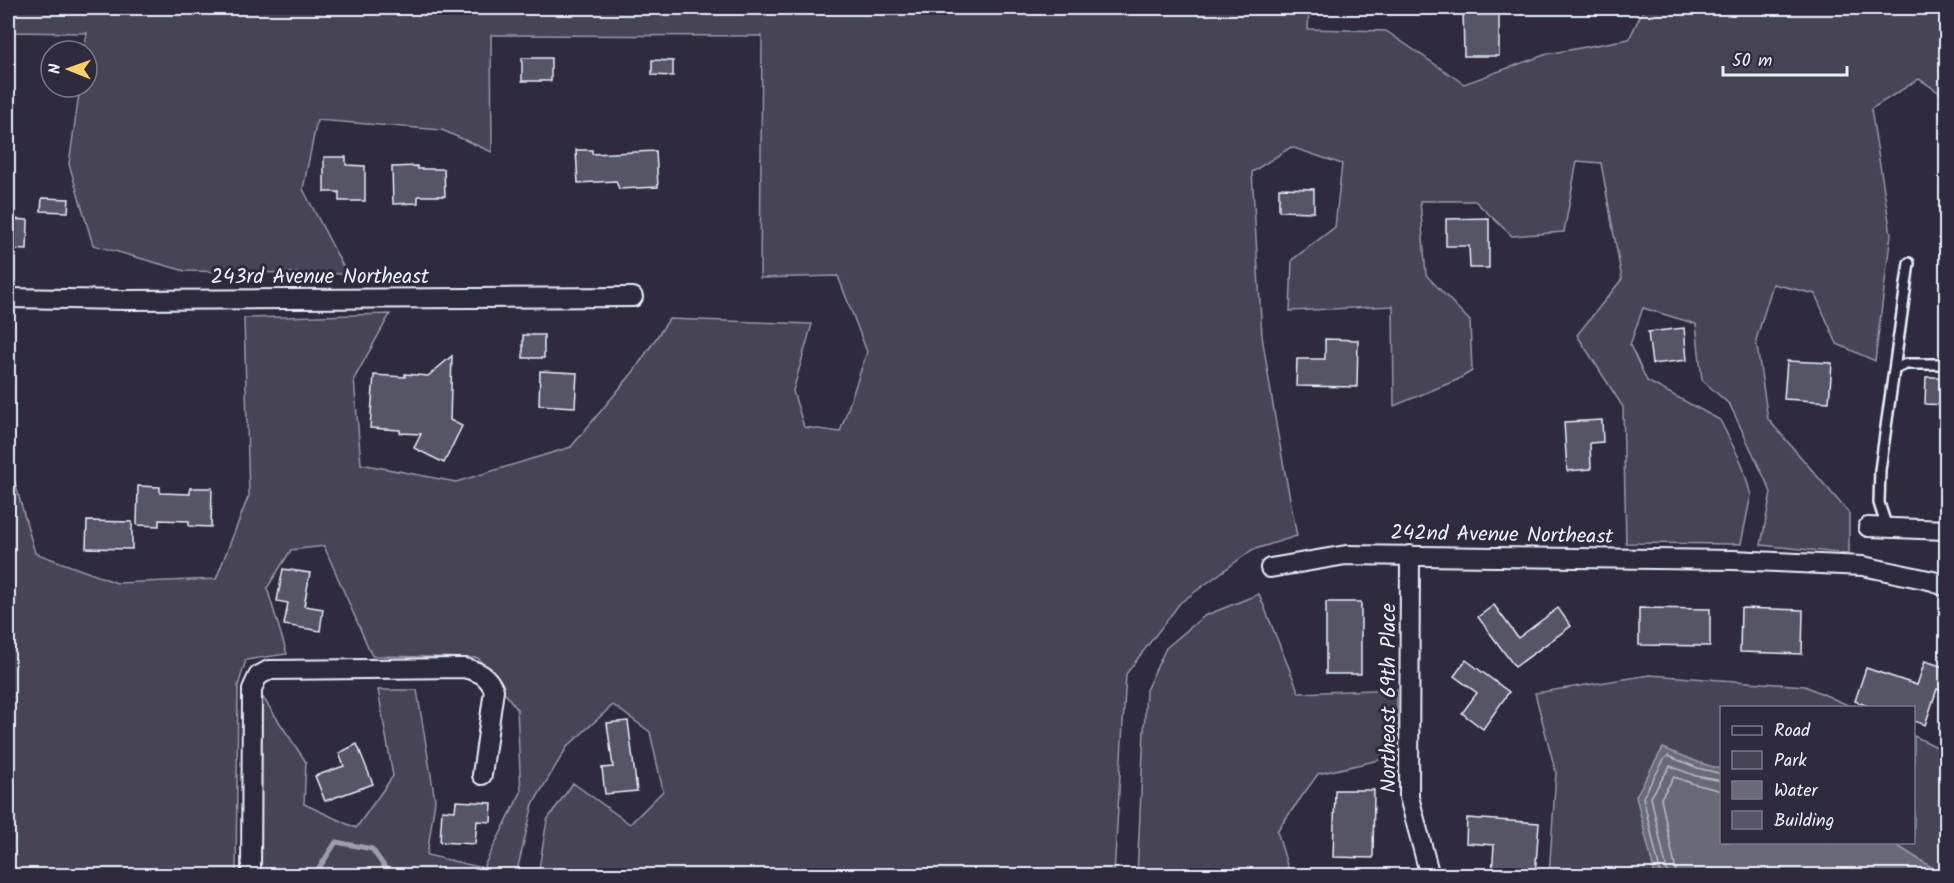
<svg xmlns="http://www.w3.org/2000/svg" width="1954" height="883" font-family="Kalam,sans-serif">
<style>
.green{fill:#464455;stroke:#979aa6;stroke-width:1.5}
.water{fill:#696978;stroke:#9c9fab;stroke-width:1.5}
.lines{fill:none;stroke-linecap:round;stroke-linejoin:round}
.shore{stroke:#b5bbc5;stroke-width:1.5}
.stream{stroke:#9c9fab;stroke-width:5}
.building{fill:#575565;stroke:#e8f1f8;stroke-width:1.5}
.service-casing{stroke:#e8f1f8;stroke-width:14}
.minor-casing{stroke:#e8f1f8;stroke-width:22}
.service{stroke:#2f2a3d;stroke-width:9}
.minor{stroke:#2f2a3d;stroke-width:18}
.labels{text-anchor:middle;stroke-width:6;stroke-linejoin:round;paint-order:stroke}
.street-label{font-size:21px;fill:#e8f1f8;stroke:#2f2a3d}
</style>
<rect width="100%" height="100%" fill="#2f2a3d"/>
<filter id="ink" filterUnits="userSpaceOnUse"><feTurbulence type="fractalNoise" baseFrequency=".0167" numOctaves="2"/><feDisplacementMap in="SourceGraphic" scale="12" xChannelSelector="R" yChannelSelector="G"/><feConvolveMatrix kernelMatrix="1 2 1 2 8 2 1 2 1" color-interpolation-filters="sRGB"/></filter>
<g filter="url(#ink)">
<g class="green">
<polygon points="8,8 1309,8 1308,29 1386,31 1464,84 1547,54 1629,39 1644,8 1946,8 1946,97 1919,79 1871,109 1891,234 1875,361 1837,344 1815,294 1773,284 1756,340 1768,419 1849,513 1849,554 1761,545 1771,492 1730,405 1702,380 1696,324 1643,308 1630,345 1647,381 1720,420 1742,464 1751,495 1741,544 1626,543 1623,407 1577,335 1622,279 1601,163 1577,161 1564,232 1512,236 1475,201 1420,201 1426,275 1470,321 1472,371 1457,380 1394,406 1393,306 1290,311 1292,260 1335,227 1342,164 1291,147 1252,172 1262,336 1277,430 1297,536 1252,550 1180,603 1126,674 1114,875 538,875 547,820 573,783 630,824 663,791 650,732 613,705 567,747 533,804 516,875 261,875 262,696 306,762 304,804 356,828 393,776 378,690 417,690 435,800 427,855 483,868 521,792 517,709 478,658 372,656 324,546 291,550 267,588 287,654 246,660 238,686 236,875 8,875 8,458 35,553 117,583 216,579 249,495 244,318 390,314 354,379 361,464 456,482 571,447 634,371 669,319 812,324 793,391 804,427 840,432 867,352 838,276 760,278 762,36 491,35 492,152 442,130 317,120 303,189 347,274 185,271 93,245 69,164 80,87 87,87 87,51 84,51 87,33 8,32"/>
<polygon points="1259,594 1299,693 1397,689 1397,756 1318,774 1277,831 1290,875 1137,875 1146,690 1166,648 1204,616"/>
<polygon points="1650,675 1805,686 1852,707 1722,708 1722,842 1914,842 1914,736 1935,746 1946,755 1946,875 1549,875 1556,773 1535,693"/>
</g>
<polygon class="water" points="1663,748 1700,763 1721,769 1722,842 1893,843 1944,875 1655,875 1636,796"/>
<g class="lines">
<g class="shore">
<polyline points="1661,876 1643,797 1665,758 1668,756 1698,768 1722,774"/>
<polyline points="1668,876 1651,797 1670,766 1696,776 1722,781"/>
<polyline points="1677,876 1661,798 1674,777 1694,784 1722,791"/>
</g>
<polyline class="stream" points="314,876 336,842 372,849 391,876"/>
</g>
<g class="building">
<polygon points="1463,8 1499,8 1499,56 1464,56"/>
<rect x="522" y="58" width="29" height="23"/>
<polygon points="652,60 673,61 673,76 652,75"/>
<polygon points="576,150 592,150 592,154 656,151 658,187 619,189 616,181 578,183"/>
<polygon points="324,157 346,157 346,165 365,166 365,201 339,201 339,192 324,192"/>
<polygon points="417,166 418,169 444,169 445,196 418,196 418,203 393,204 392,167"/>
<polygon points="1279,188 1314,189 1314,212 1279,211"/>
<polygon points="42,198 69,199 68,212 41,211"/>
<polygon points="1489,218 1489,268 1470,268 1469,246 1446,246 1446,219"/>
<polygon points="8,219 28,220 27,250 8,249"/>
<polygon points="1684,328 1687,360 1652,364 1648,332"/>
<rect x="523" y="335" width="21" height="23"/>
<polygon points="1325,339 1358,340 1357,387 1296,386 1297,359 1325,359"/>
<polygon points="452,356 450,420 462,426 444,463 414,448 421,434 400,433 400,430 370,428 374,375 405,377 405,374 428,376"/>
<polygon points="1787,361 1832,363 1829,402 1784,399"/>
<polygon points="540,371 577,373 575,407 539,405"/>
<polygon points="1926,377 1947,377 1947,405 1925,404"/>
<polygon points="1602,420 1603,442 1590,443 1591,469 1567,471 1564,422"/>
<polygon points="138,486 160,487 160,493 190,494 190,488 212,488 211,527 189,526 189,521 159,520 159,526 137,525"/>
<polygon points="87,521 132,522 132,549 86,548"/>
<polygon points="283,569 310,573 304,606 323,609 320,631 284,625 288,603 277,601"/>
<rect x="1326" y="602" width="35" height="72"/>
<polygon points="1494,605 1518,638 1558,608 1571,626 1515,667 1478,617"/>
<polygon points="1639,608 1710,609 1710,646 1639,645"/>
<polygon points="1741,608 1803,610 1802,654 1740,652"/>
<polygon points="1466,660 1509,692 1483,729 1462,713 1477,693 1454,676"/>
<polygon points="1925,661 1947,668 1947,692 1937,689 1925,725 1914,721 1914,708 1873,708 1855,701 1866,668 1917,685"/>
<polygon points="628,721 637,791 605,794 602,768 613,767 607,723"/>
<polygon points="357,744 373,784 325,801 315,776 344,766 339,753"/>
<polygon points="1335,790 1374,790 1373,858 1333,857"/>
<polygon points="456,801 492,803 491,822 477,821 475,844 440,842 442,810 455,811"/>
<polygon points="1467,818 1539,823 1535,876 1492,876 1494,845 1466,843"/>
</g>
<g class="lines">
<defs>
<g id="service">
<polyline points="1895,369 1906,364 1946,364"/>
<polyline points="1887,528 1879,503 1880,470 1909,263"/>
</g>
<g id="minor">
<polyline points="8,298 125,300 633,297"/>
<polyline points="1868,527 1946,530"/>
<polyline points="1410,555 1409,797 1430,876"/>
<polyline points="1270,568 1346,555 1733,560 1863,566 1933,581 1946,587"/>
<path d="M251,876L252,689L258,676L269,670L464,668C480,672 487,675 494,690L482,775"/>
</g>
</defs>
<use href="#service" class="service-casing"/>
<use href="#minor" class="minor-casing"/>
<use href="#service" class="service"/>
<use href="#minor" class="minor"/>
</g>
</g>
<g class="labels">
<g class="street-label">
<text x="320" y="283">243rd Avenue Northeast</text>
<text transform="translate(1502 534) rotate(1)" y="7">242nd Avenue Northeast</text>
<text transform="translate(1388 698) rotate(-90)" y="7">Northeast 69th Place</text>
</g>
</g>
<rect width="1954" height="883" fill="none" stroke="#2f2a3d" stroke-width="30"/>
<rect x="15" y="15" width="1924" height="853" fill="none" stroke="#e8f1f8" stroke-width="2" filter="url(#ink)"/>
<rect x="1720" y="706" width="195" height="138" fill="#2f2a3d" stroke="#797a88" stroke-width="1.5"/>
<rect x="1732" y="726" width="30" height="9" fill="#2f2a3d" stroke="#797a88" stroke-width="1.5"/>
<text x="1774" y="736" font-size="18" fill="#e8f1f8">Road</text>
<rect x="1732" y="751" width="30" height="18" fill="#464455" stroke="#797a88" stroke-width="1.5"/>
<text x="1774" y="766" font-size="18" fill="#e8f1f8">Park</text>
<rect x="1732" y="781" width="30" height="18" fill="#696978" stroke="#797a88" stroke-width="1.5"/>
<text x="1774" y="796" font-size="18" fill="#e8f1f8">Water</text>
<rect x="1732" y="811" width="30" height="18" fill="#575565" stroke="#797a88" stroke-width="1.5"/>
<text x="1774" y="826" font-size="18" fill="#e8f1f8">Building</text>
<g transform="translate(69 69) rotate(271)"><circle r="28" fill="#2f2a3d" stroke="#797a88" stroke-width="1.5"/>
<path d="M0-4.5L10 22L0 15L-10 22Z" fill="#ffd166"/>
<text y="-9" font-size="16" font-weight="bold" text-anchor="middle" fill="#e8f1f8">N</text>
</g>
<path d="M1723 66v9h124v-9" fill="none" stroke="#e8f1f8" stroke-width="3"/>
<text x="1732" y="66" font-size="18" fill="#e8f1f8" stroke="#2f2a3d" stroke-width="4.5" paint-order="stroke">50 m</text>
</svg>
